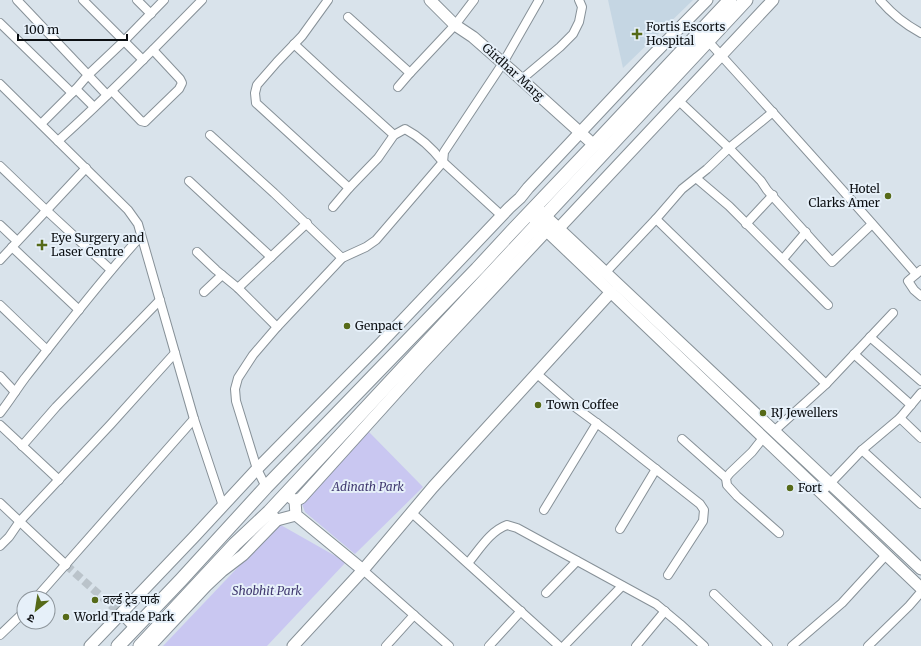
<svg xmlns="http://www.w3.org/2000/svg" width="921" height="646" font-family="Merriweather,'Noto Sans Devanagari',serif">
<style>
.built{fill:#c5d6e3}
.green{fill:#c9c7f1}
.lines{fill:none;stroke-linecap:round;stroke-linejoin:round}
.street-tunnel{stroke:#bac3ca;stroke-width:8;stroke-dasharray:8 4;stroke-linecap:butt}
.street-casing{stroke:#879198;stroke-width:10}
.secondary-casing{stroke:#879198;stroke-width:13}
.primary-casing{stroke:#879198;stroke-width:15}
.street{stroke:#fff;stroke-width:8}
.secondary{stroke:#fff;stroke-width:11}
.primary{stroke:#fff;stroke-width:13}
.poi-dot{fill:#566a18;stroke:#e6f0f9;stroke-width:1.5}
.labels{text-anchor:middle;stroke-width:4;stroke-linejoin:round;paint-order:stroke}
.poi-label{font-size:12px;fill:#0b0e11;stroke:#e6f0f9;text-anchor:start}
.street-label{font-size:12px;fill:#0b0e11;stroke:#e6f0f9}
.park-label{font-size:12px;font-style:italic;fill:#403970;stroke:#e6f0f9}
</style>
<rect width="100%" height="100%" fill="#d9e3eb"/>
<polygon class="built" points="608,0 693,0 623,68"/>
<g class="green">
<polygon points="368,431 423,487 355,554 305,512 302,504 304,500"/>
<polygon points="279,524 346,562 267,646 163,646"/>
</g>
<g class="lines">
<polyline class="street-tunnel" points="66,565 121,614"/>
<defs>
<g id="street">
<polyline points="17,0 107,95"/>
<polyline points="83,0 143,60"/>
<polyline points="137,0 151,14"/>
<polyline points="328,0 302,36 277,62 257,85 255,93 256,103 349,188"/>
<path d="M880,0C891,13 906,25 921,33"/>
<polyline points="348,17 410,73 455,25 474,0"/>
<polyline points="0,23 72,93"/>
<path d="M708,41C778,118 848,195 916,274"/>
<polyline points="294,44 334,81 394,135"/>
<polyline points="522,79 560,47 573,34 579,22 582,7 579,0"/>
<polyline points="0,84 128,210 138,224 194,419 223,506"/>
<polyline points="398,87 410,73"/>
<polyline points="76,89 94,107"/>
<polyline points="112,91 141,121 145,122 147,120 179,89 182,83 180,79 153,50"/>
<polyline points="679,101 729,148 761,181 767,190 832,262 872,224"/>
<polyline points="41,124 76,89 88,75 124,41 164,0"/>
<polyline points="210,135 274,193 342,258"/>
<path d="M58,141C108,96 155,48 202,0"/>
<polyline points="443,162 444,152 503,63 539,0"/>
<polyline points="0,166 46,210 111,270"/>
<polyline points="696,178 729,206 828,305"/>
<polyline points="189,181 271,257"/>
<path d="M333,207L349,188L378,158L394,135L405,129C420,137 432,148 443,162"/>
<polyline points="656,219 826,384"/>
<polyline points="746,224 773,195"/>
<polyline points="0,225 17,241"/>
<polyline points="12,247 79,310"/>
<polyline points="197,252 216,270 238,288 277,327"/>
<polyline points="783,259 806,232"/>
<polyline points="0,260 86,168"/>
<polyline points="921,270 908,281 914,290 921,296"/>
<polyline points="606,272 656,219 682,189 707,169 729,148 773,112"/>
<polyline points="238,288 307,223"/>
<polyline points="204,292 222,275"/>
<polyline points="0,305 47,350"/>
<polyline points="870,337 921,381"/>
<polyline points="854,354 911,405"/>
<polyline points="536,373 575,407 610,433 700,504 704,510 703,521 668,575"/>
<polyline points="0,376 15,392"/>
<path d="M0,413C9,402 16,390 25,378C63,330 100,281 141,236"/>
<polyline points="900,418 921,438"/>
<polyline points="0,425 59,480"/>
<polyline points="774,431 826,384 893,313"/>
<polyline points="763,438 752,452 730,473 726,478 727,485 737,496 779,533"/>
<polyline points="682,439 726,478"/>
<polyline points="22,446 56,407 160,300"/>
<polyline points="862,450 921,504"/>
<polyline points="266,487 257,469 236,401 235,389 238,378 253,355 277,327 342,258 366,247 376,240 443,162 502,216"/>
<polyline points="821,493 862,450 900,418 921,393"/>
<polyline points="0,503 66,565"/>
<polyline points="544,510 597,423"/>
<polyline points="412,513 559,646"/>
<polyline points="620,529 656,469"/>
<polyline points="0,546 9,537 20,521 111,424 175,353"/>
<path d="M468,563C479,550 490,531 507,525L517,528L656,604L680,624L704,646"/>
<polyline points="363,570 449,646"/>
<polyline points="546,593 577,561"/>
<polyline points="714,594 768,646"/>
<polyline points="36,598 194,419"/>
<polyline points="121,614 135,629"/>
<polyline points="0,635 24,612"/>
<polyline points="386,646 414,615"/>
<polyline points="489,646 521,611"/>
<polyline points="564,646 622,586"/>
<polyline points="636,646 665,611"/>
<polyline points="792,646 842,603 886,555"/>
<polyline points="868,646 909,606 921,592"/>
</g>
<g id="secondary">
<polyline points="430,0 455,25 473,37 512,71 594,145"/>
<polyline points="540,211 921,569"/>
<polyline points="529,214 921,588"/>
<polyline points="559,228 773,0"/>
<polyline points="290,497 295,501 296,515 363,570"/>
<polyline points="295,501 301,498 421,365 552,225"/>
<polyline points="271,515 277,520 296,515"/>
<polyline points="90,646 194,537 257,469 379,345 509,208 520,198 528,188 651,57 707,0"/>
<polyline points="150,646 206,586 222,571 243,555 277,520"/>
<polyline points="293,646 363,570 433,487 611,292"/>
</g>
<g id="primary">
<polyline points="118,646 181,580 266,487 477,269 514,229 594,145 730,0"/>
<polyline points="140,646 235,544 269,512 746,0"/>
</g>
</defs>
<use href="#street" class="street-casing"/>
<use href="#secondary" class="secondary-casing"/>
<use href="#primary" class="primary-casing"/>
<use href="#street" class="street"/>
<use href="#secondary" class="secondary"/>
<use href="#primary" class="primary"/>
</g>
<g class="poi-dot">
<path d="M635 28h4v4h4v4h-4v4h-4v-4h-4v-4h4z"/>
<circle cx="888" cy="196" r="4"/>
<path d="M40 239h4v4h4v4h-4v4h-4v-4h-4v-4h4z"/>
<circle cx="347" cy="326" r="4"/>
<circle cx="538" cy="405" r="4"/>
<circle cx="763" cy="413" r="4"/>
<circle cx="790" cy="488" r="4"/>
<circle cx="95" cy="600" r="4"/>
<circle cx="66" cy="617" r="4"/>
</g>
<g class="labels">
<g class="poi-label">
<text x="646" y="31">Fortis Escorts<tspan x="646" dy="14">Hospital</tspan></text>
<text x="880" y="193" text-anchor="end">Hotel<tspan x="880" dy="14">Clarks Amer</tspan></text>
<text x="51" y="242">Eye Surgery and<tspan x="51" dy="14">Laser Centre</tspan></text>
<text x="355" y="330">Genpact</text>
<text x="546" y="409">Town Coffee</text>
<text x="771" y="417">RJ Jewellers</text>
<text x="798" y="492">Fort</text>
<text x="103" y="604">वर्ल्ड ट्रेड पार्क</text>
<text x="74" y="621">World Trade Park</text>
</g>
<g class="street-label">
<text transform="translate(513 72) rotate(42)" y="4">Girdhar Marg</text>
</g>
<g class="park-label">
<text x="368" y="491">Adinath Park</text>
<text x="267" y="595">Shobhit Park</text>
</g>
</g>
<g transform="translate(36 610) rotate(210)"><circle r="19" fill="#e6f0f9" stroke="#8e969c"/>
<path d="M0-3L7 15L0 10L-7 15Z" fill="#566a18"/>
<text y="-6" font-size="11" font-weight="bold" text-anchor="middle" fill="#0b0e11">उ</text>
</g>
<path d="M18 34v6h109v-6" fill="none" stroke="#0b0e11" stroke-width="2"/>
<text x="24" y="34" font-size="12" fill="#0b0e11" stroke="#e6f0f9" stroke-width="3" paint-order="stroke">100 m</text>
</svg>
